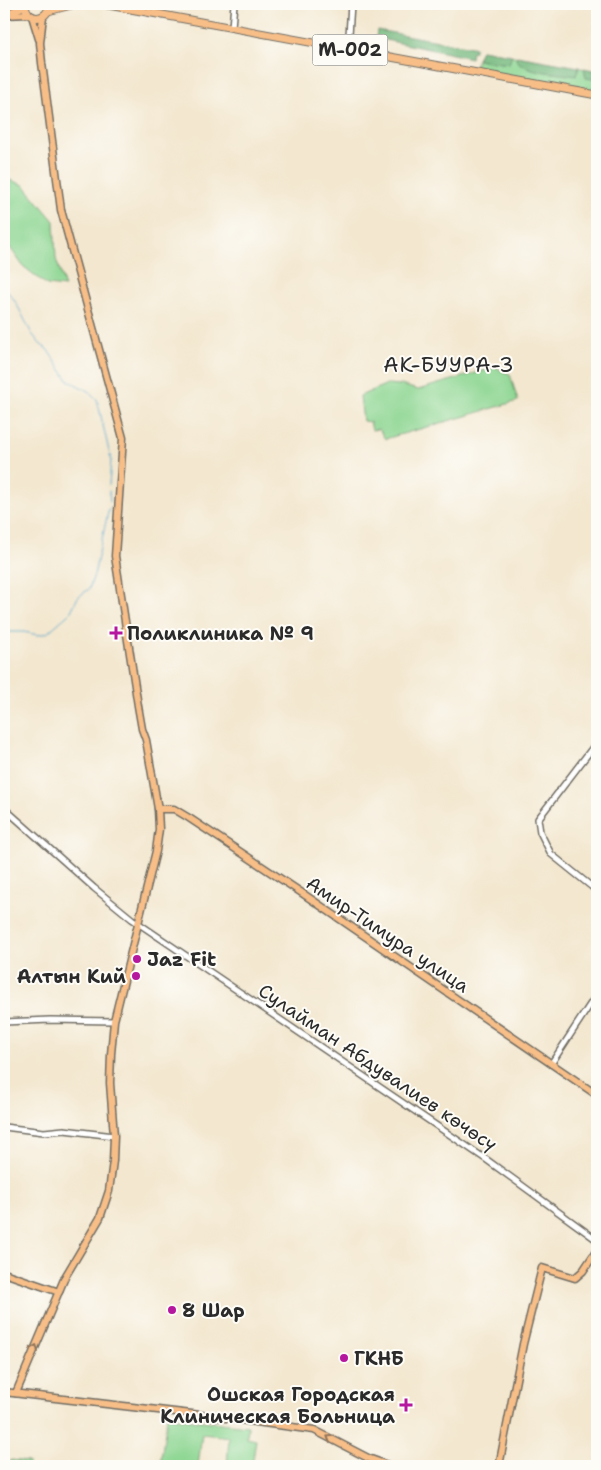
<svg xmlns="http://www.w3.org/2000/svg" width="601" height="1470" font-family="'Shantell Sans',sans-serif">
<style>
.green{fill:#8dd692;stroke:#5c805e}
.forest{fill:#72b77c;stroke:#4e7154}
.lines{fill:none;stroke-linecap:round;stroke-linejoin:round}
.stream{stroke:#54a5ce;stroke-width:1}
.minor-casing{stroke:#716d64;stroke-width:8}
.major-casing{stroke:#716d64;stroke-width:9}
.highway-casing{stroke:#716d64;stroke-width:9}
.minor{stroke:#fff;stroke-width:5}
.major{stroke:#f7be88;stroke-width:6}
.highway{stroke:#f7be88;stroke-width:7}
.oneway{stroke:#91745a}
.poi-dot{fill:#b5179e;stroke:#fdfcf7;stroke-width:2}
.labels{text-anchor:middle;stroke-width:4;stroke-linejoin:round;paint-order:stroke}
.shield{fill:#fdfcf7;stroke:#6a6a68;stroke-width:1}
.shield-label{font-size:18px;font-weight:bold;fill:#2b2b2b}
.poi-label{font-size:19px;font-weight:bold;fill:#2b2b2b;stroke:#fdfcf7;text-anchor:start}
.street-label{font-size:19px;fill:#2b2b2b;stroke:#fdfcf7}
.quarter-label{font-size:21px;letter-spacing:1px;fill:#2b2b2b;stroke:#fdfcf7}
</style>
<rect width="100%" height="100%" fill="#fdfcf7"/>
<filter id="ink" filterUnits="userSpaceOnUse"><feTurbulence type="fractalNoise" baseFrequency=".02" numOctaves="2"/><feDisplacementMap in="SourceGraphic" scale="10" xChannelSelector="R" yChannelSelector="G"/><feConvolveMatrix kernelMatrix="1 2 1 2 8 2 1 2 1" color-interpolation-filters="sRGB"/></filter>
<filter id="wash" filterUnits="userSpaceOnUse"><feTurbulence type="fractalNoise" baseFrequency=".0096" numOctaves="4" result="noise"/><feDisplacementMap in="SourceGraphic" scale="20" xChannelSelector="R" yChannelSelector="G"/><feGaussianBlur stdDeviation="1.12" result="paint"/><feColorMatrix in="noise" values="0 0 0 0 0 0 0 0 0 0 0 0 0 0 0 0 0 1.4 0 .05"/><feComposite in="paint" operator="in"/></filter>
<g filter="url(#wash)">
<rect width="100%" height="100%" fill="#f3e7cf"/>
<g class="green">
<polygon points="481,50 597,71 597,92 473,69"/>
<polygon points="4,178 24,185 54,221 56,259 65,287 47,285 23,266 4,239"/>
<polygon points="496,367 502,371 510,374 518,401 385,439 379,429 372,430 370,422 363,421 360,396 387,384 401,385 418,390"/>
<polygon points="167,1417 248,1426 247,1438 256,1440 252,1466 227,1466 229,1437 202,1434 198,1466 160,1466"/>
<polygon points="11,1460 28,1462 28,1466 10,1466"/>
</g>
<g class="forest">
<polygon points="377,30 472,47 475,48 474,52 472,52 471,58 376,38"/>
<polygon points="481,50 512,55 509,64 477,60"/>
<path d="M517,56L579,67L576,76C559,73 528,73 516,60Z"/>
<polygon points="584,68 597,71 597,80 586,78"/>
</g>
<g class="lines">
<g class="stream">
<polyline points="4,287 15,301 32,334 40,344 47,349 68,380 88,391 97,399 111,460 109,485"/>
<polyline points="109,491 110,502"/>
<polyline points="4,632 24,632 38,635 47,633 70,613 78,597 89,589 94,575 109,508"/>
</g>
</g>
</g>
<g filter="url(#ink)">
<g class="lines">
<defs>
<g id="minor">
<polyline points="232,27 234,4"/>
<polyline points="348,50 351,4"/>
<polyline points="597,742 538,819 540,832 551,854 597,891"/>
<polyline points="4,808 94,888 132,919 487,1160 597,1240"/>
<polyline points="4,1022 50,1020 114,1021"/>
<polyline points="551,1064 597,994"/>
<polyline points="4,1127 44,1132 64,1130 114,1136"/>
</g>
<g id="major">
<polyline points="8,13 25,6"/>
<polyline points="4,15 29,14"/>
<polyline points="32,16 39,39"/>
<polyline points="158,809 174,809 189,818 302,893 597,1095"/>
<polyline points="4,1273 59,1292"/>
<polyline points="4,1392 226,1418 314,1430 368,1458 390,1466"/>
<polyline points="16,1393 65,1277 100,1218 109,1191 113,1161 114,1136 110,1083 111,1054 114,1021 156,851 159,829 158,809 146,740 142,729 138,706 115,556 123,438 61,210 42,63 40,43 43,16"/>
<polyline points="499,1466 523,1344 542,1268 575,1278 583,1271 597,1250"/>
</g>
<g id="highway">
<path d="M25,4C26,22 48,22 50,4"/>
<polyline points="103,4 597,95"/>
<polyline points="48,11 75,4"/>
</g>
</defs>
<use href="#minor" class="minor-casing"/>
<use href="#major" class="major-casing"/>
<use href="#highway" class="highway-casing"/>
<use href="#minor" class="minor"/>
<use href="#major" class="major"/>
<use href="#highway" class="highway"/>
</g>
<defs><path id="oneway-chevron" d="M-2-3.5L2.5 0L-2 3.5" fill="none" stroke-width="1.6" stroke-linecap="round" stroke-linejoin="round" transform="scale(1.25)"/></defs>
<g class="oneway">
<use href="#oneway-chevron" transform="translate(35 1348) rotate(-67)"/>
<use href="#oneway-chevron" transform="translate(330 1438) rotate(-150)"/>
</g>
</g>
<g class="poi-dot">
<path d="M113.5 625.5h5v5h5v5h-5v5h-5v-5h-5v-5h5z"/>
<circle cx="137" cy="959" r="5"/>
<circle cx="136" cy="976" r="5"/>
<circle cx="172" cy="1310" r="5"/>
<circle cx="344" cy="1358" r="5"/>
<path d="M403.5 1397.5h5v5h5v5h-5v5h-5v-5h-5v-5h5z"/>
</g>
<g class="labels">
<rect class="shield" x="312.5" y="34.5" width="75" height="31" rx="4"/>
<g class="shield-label">
<text x="350" y="56">M-002</text>
</g>
<g class="poi-label">
<text x="127" y="640">Поликлиника № 9</text>
<text x="147" y="966">Jaz Fit</text>
<text x="126" y="983" text-anchor="end">Алтын Кий</text>
<text x="182" y="1317">8 Шар</text>
<text x="354" y="1365">ГКНБ</text>
<text x="395" y="1401" text-anchor="end">Ошская Городская<tspan x="395" dy="22">Клиническая Больница</tspan></text>
</g>
<g class="street-label">
<text transform="translate(388 934) rotate(34)" y="7">Амир-Тимура улица</text>
<text transform="translate(378 1067) rotate(34)" y="7">Сулайман Абдувалиев көчөсү</text>
</g>
<g class="quarter-label">
<text x="449" y="372">АК-БУУРА-3</text>
</g>
</g>
<rect width="601" height="1470" fill="none" stroke="#fdfcf7" stroke-width="20"/>
</svg>
